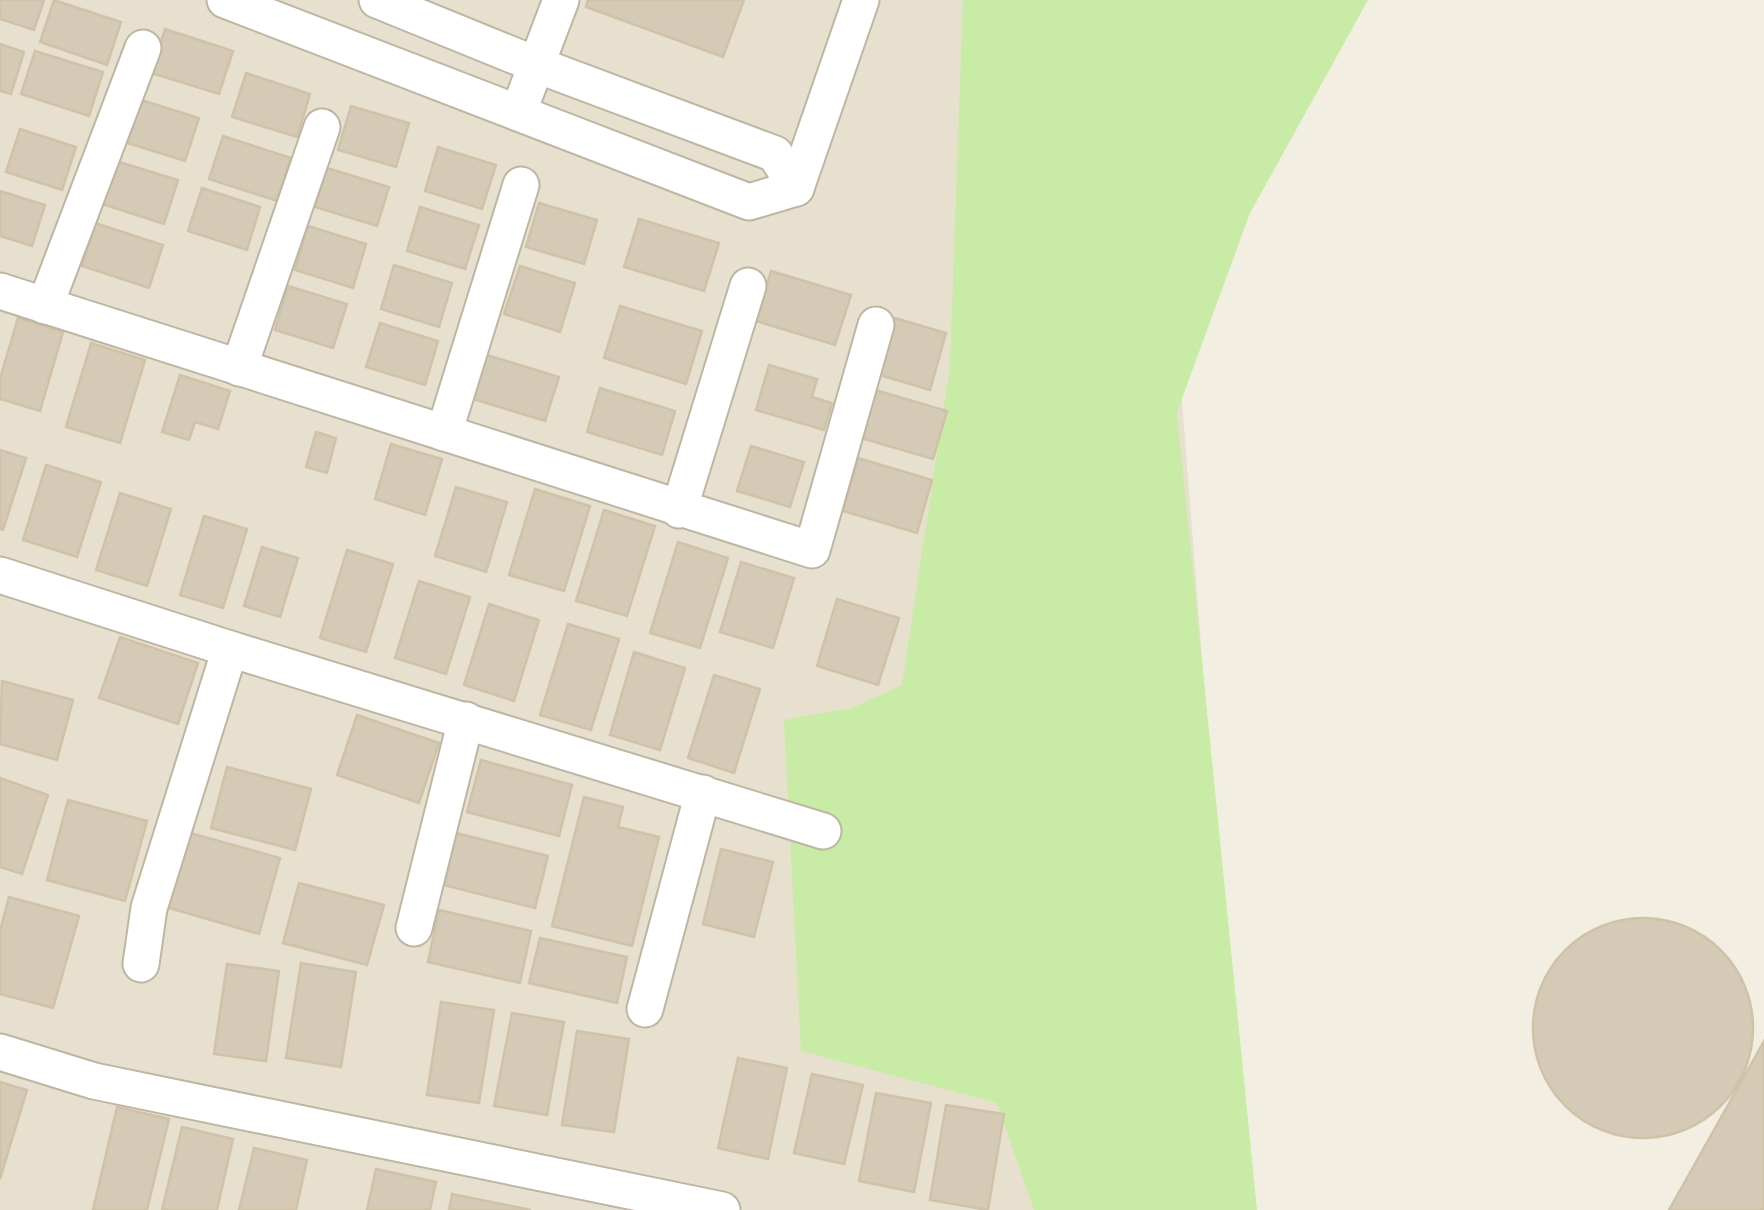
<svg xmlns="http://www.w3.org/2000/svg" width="1764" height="1210" font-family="Poppins,sans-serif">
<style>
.residential{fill:#e7e0ce}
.green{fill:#c8eba5}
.building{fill:#d4cab5;stroke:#d0c2a8;stroke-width:2.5}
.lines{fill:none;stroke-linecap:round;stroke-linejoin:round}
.street-casing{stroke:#beb6a3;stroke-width:39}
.street{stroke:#fff;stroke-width:35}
</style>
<rect width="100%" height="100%" fill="#f2eee1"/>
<polygon class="residential" points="0,0 1284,0 1168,221 1245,1210 0,1210"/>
<polygon class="green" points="963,0 1368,0 1250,213 1177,412 1257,1210 1034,1210 997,1103 801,1051 784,720 852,708 902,685 950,367"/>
<g class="building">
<polygon points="0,0 44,0 34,30 0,19"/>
<polygon points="54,0 121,22 107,65 40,42"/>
<polygon points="588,0 744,0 723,57 586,7"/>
<polygon points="165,29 233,51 219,94 151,73"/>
<polygon points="0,44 24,52 11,94 0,91"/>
<polygon points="35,51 103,72 89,116 21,94"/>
<polygon points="246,73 310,94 297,137 232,117"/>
<polygon points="138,99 199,118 185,161 124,142"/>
<polygon points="351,106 409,123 396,167 338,150"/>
<polygon points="20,129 76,147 62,190 6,172"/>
<polygon points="223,136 291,158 277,201 209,179"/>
<polygon points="438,147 496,165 482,209 425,191"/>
<polygon points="116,161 178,180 164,224 102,204"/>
<polygon points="327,168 389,187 377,226 315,207"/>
<polygon points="202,188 260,207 247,250 188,231"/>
<polygon points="0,191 45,205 32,246 0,236"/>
<polygon points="539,203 597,220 584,264 526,247"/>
<polygon points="420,207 479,225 465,269 407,251"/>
<polygon points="639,219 719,243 704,291 624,267"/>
<polygon points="95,223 163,245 149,288 82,266"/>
<polygon points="308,226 366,244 353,288 295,270"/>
<polygon points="394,265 452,283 439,327 381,309"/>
<polygon points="520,266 575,283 560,332 504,314"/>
<polygon points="771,271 851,295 835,345 756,321"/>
<polygon points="288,286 347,304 333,348 275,330"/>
<polygon points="620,306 702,331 686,384 604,358"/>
<polygon points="18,318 63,332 40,411 0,399 0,379"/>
<polygon points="895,318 946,333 930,390 879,375"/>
<polygon points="380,323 438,341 425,385 366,367"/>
<polygon points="91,343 145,360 120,443 66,427"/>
<polygon points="487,355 559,377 545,421 473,399"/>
<polygon points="769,365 817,379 812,397 832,403 824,430 756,410"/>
<polygon points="180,375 230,391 218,429 195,422 189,440 162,432"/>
<polygon points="600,388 675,411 662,455 587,432"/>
<polygon points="872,389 947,411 933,459 857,437"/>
<polygon points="316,432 336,438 327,473 306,467"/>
<polygon points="391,444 442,459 425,515 375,499"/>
<polygon points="751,446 804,462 790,507 737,491"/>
<polygon points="0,450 26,458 3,530 0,529"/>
<polygon points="858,458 932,480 917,533 843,511"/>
<polygon points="46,465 101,482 77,557 23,540"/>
<polygon points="456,487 507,502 486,572 435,556"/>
<polygon points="535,489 590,506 564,591 509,575"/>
<polygon points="120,493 171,509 147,586 96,570"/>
<polygon points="604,510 655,526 627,616 576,601"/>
<polygon points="204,516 247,529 223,608 180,595"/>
<polygon points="678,542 728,558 700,648 650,633"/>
<polygon points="262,547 298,558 280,617 244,606"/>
<polygon points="347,550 393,564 366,652 320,638"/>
<polygon points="741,562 794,578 773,648 720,632"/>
<polygon points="419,581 470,597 446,674 395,658"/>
<polygon points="837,599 899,618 878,685 817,666"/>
<polygon points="489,604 539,620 514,701 464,685"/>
<polygon points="568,624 619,639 591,730 540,715"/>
<polygon points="120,637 198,663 178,724 99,698"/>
<polygon points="634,652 685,668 660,750 610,735"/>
<polygon points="714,675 760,689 734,773 688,758"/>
<polygon points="2,681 73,700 57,760 0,744"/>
<polygon points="357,715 439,743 419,803 337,775"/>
<polygon points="481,760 572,785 559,836 467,812"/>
<polygon points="227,767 311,789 295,850 211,828"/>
<polygon points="0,778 48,795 22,874 0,867"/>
<polygon points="584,797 623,807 618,827 659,837 632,946 552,926"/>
<polygon points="68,800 147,821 125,901 47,880"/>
<polygon points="183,831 280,858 259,934 162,906"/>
<polygon points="456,833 548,856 535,908 444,885"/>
<polygon points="721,849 773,862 754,937 703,924"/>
<polygon points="299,883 384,905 367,965 283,943"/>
<polygon points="9,897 79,916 53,1008 0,994 0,931"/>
<polygon points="439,910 531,931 520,983 428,962"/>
<circle cx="1643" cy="1028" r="110"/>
<polygon points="540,938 627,957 617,1003 529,983"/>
<polygon points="301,963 356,972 341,1067 286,1058"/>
<polygon points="227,964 279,971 266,1061 214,1054"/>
<polygon points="441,1002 494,1010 479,1103 427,1095"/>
<polygon points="512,1013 564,1022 547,1115 494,1106"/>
<polygon points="577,1031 629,1039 614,1132 562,1125"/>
<polygon points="1764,1041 1764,1210 1669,1210"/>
<polygon points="738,1058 787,1068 768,1159 718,1148"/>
<polygon points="812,1074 863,1085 844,1164 794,1153"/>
<polygon points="0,1082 27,1090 0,1179"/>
<polygon points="876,1093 931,1103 914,1192 859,1181"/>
<polygon points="946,1105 1004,1114 988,1210 930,1200"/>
<polygon points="117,1107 169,1119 147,1210 93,1210"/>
<polygon points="182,1127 233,1139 217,1210 162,1210"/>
<polygon points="254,1148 307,1160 296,1210 239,1210"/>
<polygon points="376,1169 436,1182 430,1210 367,1210"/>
<polygon points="452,1194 531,1210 449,1210"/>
</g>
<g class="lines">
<defs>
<g id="street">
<polyline points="225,0 749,202 796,188"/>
<polyline points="377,0 537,65 775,154 796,188"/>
<polyline points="518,113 561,0"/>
<polyline points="796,188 861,0"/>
<polyline points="0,291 812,550 876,325"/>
<polyline points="45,306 143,48"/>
<polyline points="239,368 322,127"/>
<polyline points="444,433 521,185"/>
<polyline points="679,510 748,286"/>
<polyline points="0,575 230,649 823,831"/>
<polyline points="414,928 466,720"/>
<polyline points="141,964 149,908 230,649"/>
<polyline points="645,1009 703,793"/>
<polyline points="0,1052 94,1081 722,1210"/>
</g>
</defs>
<use href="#street" class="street-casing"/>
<use href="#street" class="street"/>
</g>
</svg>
